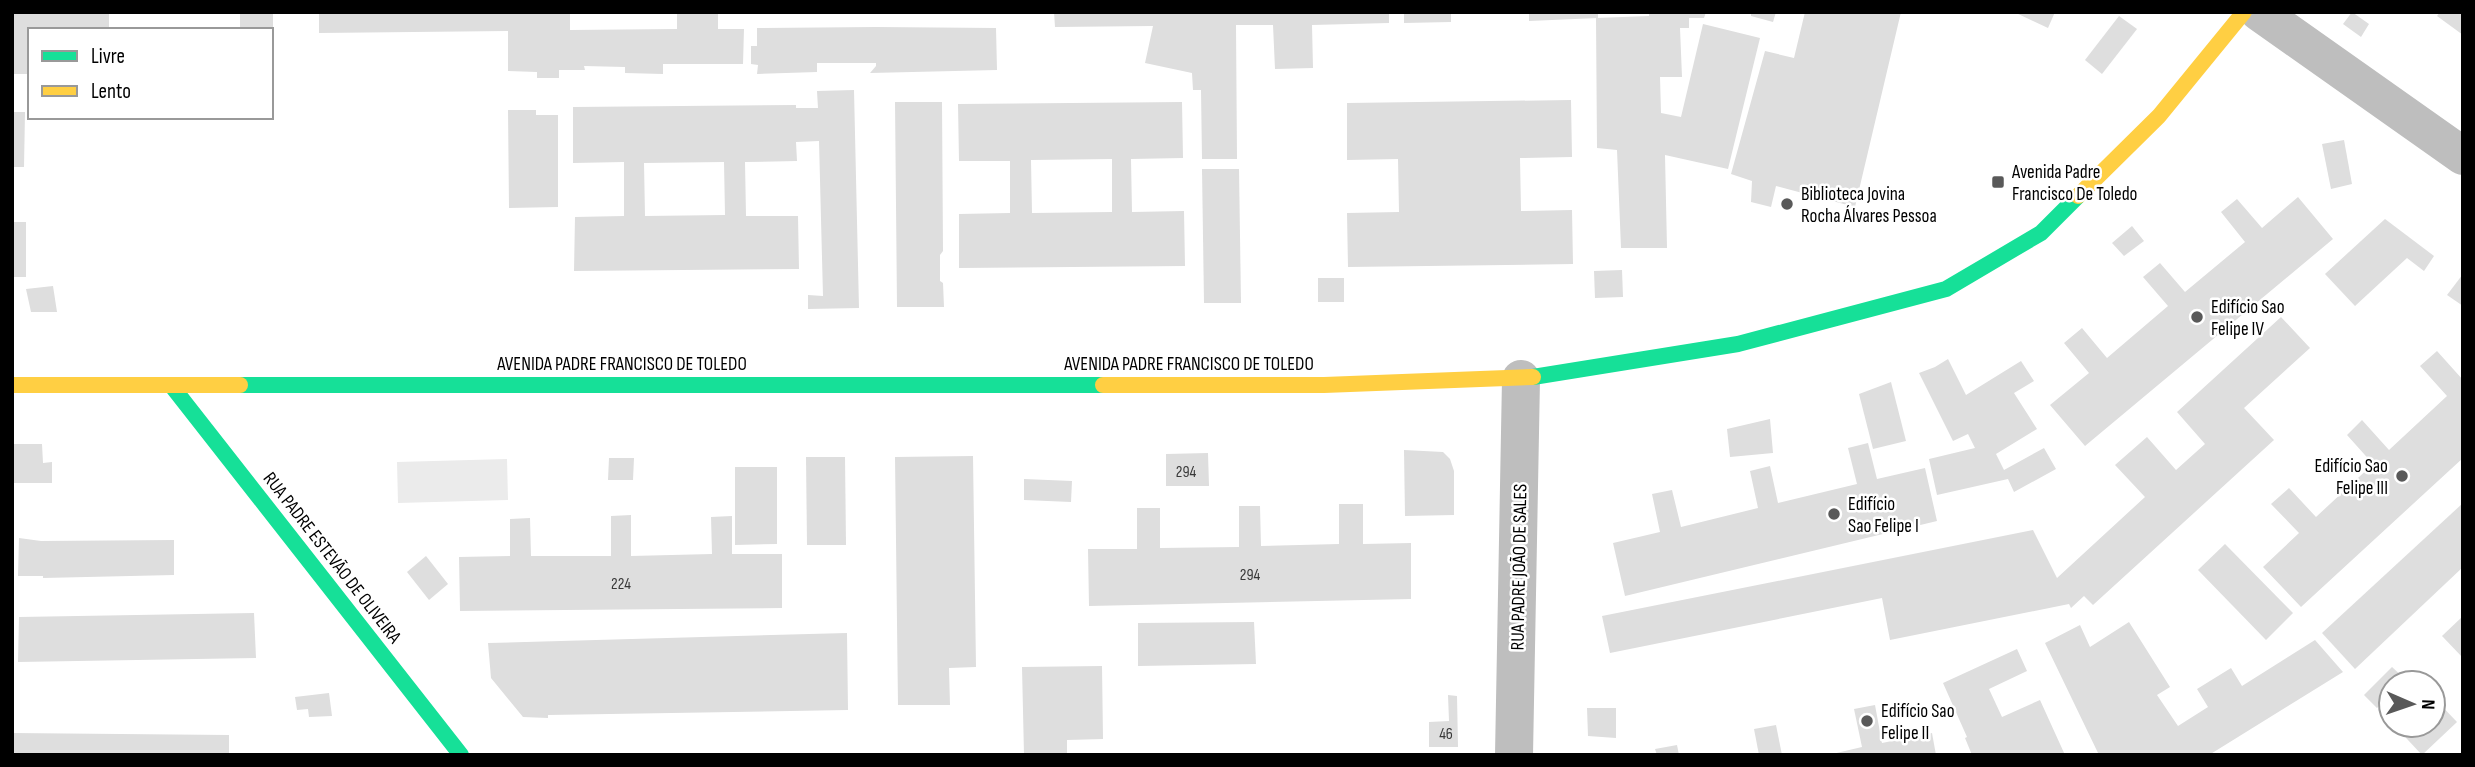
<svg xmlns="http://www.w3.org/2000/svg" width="2475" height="767" font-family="'Sofia Sans Condensed',sans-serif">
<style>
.green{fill:#ebebeb}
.building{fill:#dedede;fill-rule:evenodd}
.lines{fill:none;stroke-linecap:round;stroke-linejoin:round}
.street{stroke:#bebebe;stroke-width:38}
.fast{stroke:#16e098;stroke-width:16}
.slow{stroke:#ffcf43;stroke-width:16}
.poi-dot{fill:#595959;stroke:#fff;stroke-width:2.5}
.labels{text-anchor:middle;stroke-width:5;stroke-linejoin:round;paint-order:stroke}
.number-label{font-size:16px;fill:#383838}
.poi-label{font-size:19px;fill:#000;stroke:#fff;text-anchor:start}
.street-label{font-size:19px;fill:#000;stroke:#fff}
</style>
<rect width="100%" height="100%" fill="#fff"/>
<polygon class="green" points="507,459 508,500 398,503 397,462"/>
<g class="building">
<polygon points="12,12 109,12 109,30 30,30 30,74 12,74"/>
<rect x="240" y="12" width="33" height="18"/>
<polygon points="319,12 570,12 570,30 677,29 677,12 718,12 718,29 744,29 743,64 663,64 663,74 625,73 625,67 584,66 585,70 559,70 559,78 537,78 537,72 508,71 508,31 319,33"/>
<polygon points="1054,12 1389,12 1389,23 1312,25 1313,68 1275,69 1273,25 1236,25 1237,159 1202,159 1201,90 1193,90 1192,73 1145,63 1153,26 1055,27"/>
<polygon points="1404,12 1451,12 1451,22 1404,23"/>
<polygon points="1529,12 1598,12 1598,18 1529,21"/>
<polygon points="1649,12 1706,12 1704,18 1689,18 1689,28 1680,28 1682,77 1660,77 1661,113 1681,117 1703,24 1760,38 1728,169 1665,155 1667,248 1621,248 1617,150 1597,148 1596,18 1649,16"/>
<polygon points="1751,12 1776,12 1773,22 1751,16"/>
<polygon points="1805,12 1901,12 1855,207 1776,186 1771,207 1751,202 1752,181 1731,174 1765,51 1794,58"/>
<polygon points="2014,12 2055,12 2048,28"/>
<polygon points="2352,12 2369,24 2361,37 2343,24"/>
<polygon points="2440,12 2463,12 2463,35 2437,16"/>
<polygon points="2119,16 2137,29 2102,74 2085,60"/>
<polygon points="876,27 996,28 997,70 870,73 876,66 876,63 817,63 817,72 757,74 758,65 751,64 751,46 757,46 757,28"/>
<path d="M854,90L859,308L808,309V295L823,296L819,141L796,142L797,161L745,162L746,216H798L799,269L574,271L575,217L624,216V162L573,163V107L796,105V108H818L817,91ZM724,162L725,215L645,216L644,163Z"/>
<polygon points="1571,100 1572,157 1520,158 1521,211 1572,210 1573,264 1348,267 1347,213 1399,212 1398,159 1347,160 1347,103"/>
<polygon points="895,102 942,102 943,251 940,255 940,281 943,283 944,307 897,307"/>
<path d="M1182,102L1183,158L1131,159L1132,212L1184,211L1185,266L959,268V214L1010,213V161H959L958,104ZM1112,159V212L1032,213L1031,160Z"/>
<polygon points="508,110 536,110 536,115 558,115 558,207 509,208"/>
<polygon points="12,112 25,112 24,167 12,167"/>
<polygon points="2344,140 2352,184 2331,189 2322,144"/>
<polygon points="1202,169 1239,169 1241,303 1204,303"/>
<polygon points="2298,197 2333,239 2085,446 2050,405 2089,373 2064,343 2082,328 2107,358 2168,306 2143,277 2160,263 2185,292 2245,242 2221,212 2237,199 2262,228"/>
<polygon points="2385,219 2434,256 2424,271 2407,258 2355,306 2325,274"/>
<rect x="12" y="222" width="14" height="55"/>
<polygon points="2132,226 2144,241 2124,256 2112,243"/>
<polygon points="1622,270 1623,297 1595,298 1594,271"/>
<polygon points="2463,274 2463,306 2447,295"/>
<rect x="1318" y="278" width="26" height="24"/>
<polygon points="53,286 57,312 31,312 26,289"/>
<polygon points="2281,317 2310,348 2244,408 2274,440 2093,605 2084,596 2071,608 2069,604 1890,640 1882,598 1610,653 1602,616 2033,530 2057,578 2145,497 2115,465 2147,437 2176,470 2205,444 2177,412"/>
<polygon points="2437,351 2463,380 2463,458 2301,607 2263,567 2299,533 2271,504 2289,488 2316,517 2373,464 2347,435 2362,420 2389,450 2447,396 2420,366"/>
<polygon points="1948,359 1966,395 2021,361 2034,381 2014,393 2037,429 1996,454 2004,470 2044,448 2056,469 2014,492 2008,479 1937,495 1929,459 1975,448 1968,434 1953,441 1919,373 1935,367"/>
<polygon points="1891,382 1906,441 1873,449 1859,394"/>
<polygon points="1770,419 1773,453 1730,457 1727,429"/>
<polygon points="1868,443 1877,479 1925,468 1937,521 1625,596 1613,543 1660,532 1652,494 1672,490 1681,527 1758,508 1750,471 1770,466 1778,503 1857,484 1848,448"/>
<polygon points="13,444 42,444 43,463 52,462 52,483 12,483"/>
<polygon points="1404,450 1443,452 1450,459 1454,471 1454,515 1405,516"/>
<polygon points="1208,453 1209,486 1166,486 1166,454"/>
<polygon points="973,456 976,667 949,668 950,705 898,705 895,457"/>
<polygon points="806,457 845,457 846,545 807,545"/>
<polygon points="609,458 634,458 633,480 608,480"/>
<polygon points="735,467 777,467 777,544 735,545"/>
<polygon points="1024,479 1072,481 1071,502 1024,500"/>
<polygon points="2463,503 2463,567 2355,669 2322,633"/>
<polygon points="1339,504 1363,504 1363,544 1411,543 1411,599 1089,606 1088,549 1137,549 1137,508 1160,508 1160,548 1239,547 1239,506 1260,506 1261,546 1339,544"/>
<polygon points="631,515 631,556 712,554 711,517 732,516 732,554 782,554 782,608 460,611 459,557 510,556 510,519 530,518 531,556 611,556 611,516"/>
<polygon points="19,538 41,541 174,540 174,575 43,578 43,576 18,576"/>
<polygon points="2225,544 2293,613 2266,640 2198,570"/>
<polygon points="426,556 448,584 429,600 407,572"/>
<polygon points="254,613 256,658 18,662 19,617"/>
<polygon points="2463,616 2463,658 2442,636"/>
<polygon points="1254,622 1256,664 1138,666 1138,623"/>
<polygon points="2129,622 2170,687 2157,695 2178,726 2208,707 2197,689 2231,668 2242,686 2315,640 2343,672 2209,755 2099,755 2045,643 2080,625 2090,647"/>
<polygon points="847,633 848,710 548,715 548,718 523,717 491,678 488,643"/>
<polygon points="2017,649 2027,671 1989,689 2002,717 2040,700 2065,755 1972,755 1965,738 1967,737 1943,683"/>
<polygon points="1102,666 1103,739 1067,740 1067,755 1024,755 1022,667"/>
<polygon points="2392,667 2405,679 2402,683 2391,683 2391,694 2377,708 2364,695"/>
<polygon points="329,693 332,716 309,717 308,709 297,710 295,697"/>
<polygon points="1448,695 1457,696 1458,747 1429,747 1429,722 1449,721"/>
<polygon points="2433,697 2457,722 2422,755 2394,725 2433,725"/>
<polygon points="1875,705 1882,743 1932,733 1936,755 1828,755 1862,747 1854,709"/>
<polygon points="1587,708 1616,708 1616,738 1588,736"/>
<polygon points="1776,725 1782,755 1759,755 1754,729"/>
<polygon points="12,733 229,735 229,755 12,755"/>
<polygon points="1677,745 1679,755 1657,755 1655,749"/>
</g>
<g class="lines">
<g class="street">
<polyline points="2259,12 2463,156"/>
<polyline points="1514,755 1521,379"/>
</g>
<g class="fast">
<polyline points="1533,377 1738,344 1946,289 2041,233 2078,196"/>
<polyline points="171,385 461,755"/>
<polyline points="240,385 1103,385"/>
</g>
<g class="slow">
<polyline points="2078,196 2159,116 2244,12"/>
<polyline points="12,385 240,385"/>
<polyline points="1103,385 1324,385 1533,377"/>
</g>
</g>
<g class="poi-dot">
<rect x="1991" y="175" width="14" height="14" rx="3.5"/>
<circle cx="1787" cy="204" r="7"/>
<circle cx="2197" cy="317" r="7"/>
<circle cx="2402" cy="476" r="7"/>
<circle cx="1834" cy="514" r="7"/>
<circle cx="1867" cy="721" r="7"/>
</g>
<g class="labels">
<g class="number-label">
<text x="1186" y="477">294</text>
<text x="1250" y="580">294</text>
<text x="621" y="589">224</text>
<text x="1446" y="739">46</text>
</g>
<g class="poi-label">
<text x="2012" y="178">Avenida Padre<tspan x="2012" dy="22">Francisco De Toledo</tspan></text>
<text x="1801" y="200">Biblioteca Jovina<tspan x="1801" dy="22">Rocha Álvares Pessoa</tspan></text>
<text x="2211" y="313">Edifício Sao<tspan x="2211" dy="22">Felipe IV</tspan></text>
<text x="2388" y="472" text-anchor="end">Edifício Sao<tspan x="2388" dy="22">Felipe III</tspan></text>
<text x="1848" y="510">Edifício<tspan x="1848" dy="22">Sao Felipe I</tspan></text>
<text x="1881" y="717">Edifício Sao<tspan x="1881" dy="22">Felipe II</tspan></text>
</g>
<g class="street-label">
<text x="622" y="370">AVENIDA PADRE FRANCISCO DE TOLEDO</text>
<text x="1189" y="370">AVENIDA PADRE FRANCISCO DE TOLEDO</text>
<text transform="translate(333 557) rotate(52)" y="7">RUA PADRE ESTEVÃO DE OLIVEIRA</text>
<text transform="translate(1518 567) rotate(-89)" y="7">RUA PADRE JOÃO DE SALES</text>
</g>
</g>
<rect width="2475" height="767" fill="none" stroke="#000000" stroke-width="28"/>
<rect x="28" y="28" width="245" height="91" fill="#ffffff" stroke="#999999" stroke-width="2"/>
<rect x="42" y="51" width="35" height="10" fill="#16e098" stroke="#999999" stroke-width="2"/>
<text x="91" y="63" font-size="21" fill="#000000">Livre</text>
<rect x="42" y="86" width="35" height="10" fill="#ffcf43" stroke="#999999" stroke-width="2"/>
<text x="91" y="98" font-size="21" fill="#000000">Lento</text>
<g transform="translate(2412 704) rotate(92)"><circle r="33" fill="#ffffff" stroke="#999999" stroke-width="2"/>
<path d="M0-5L12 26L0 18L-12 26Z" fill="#595959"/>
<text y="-10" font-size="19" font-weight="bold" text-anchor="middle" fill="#000000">N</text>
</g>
</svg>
